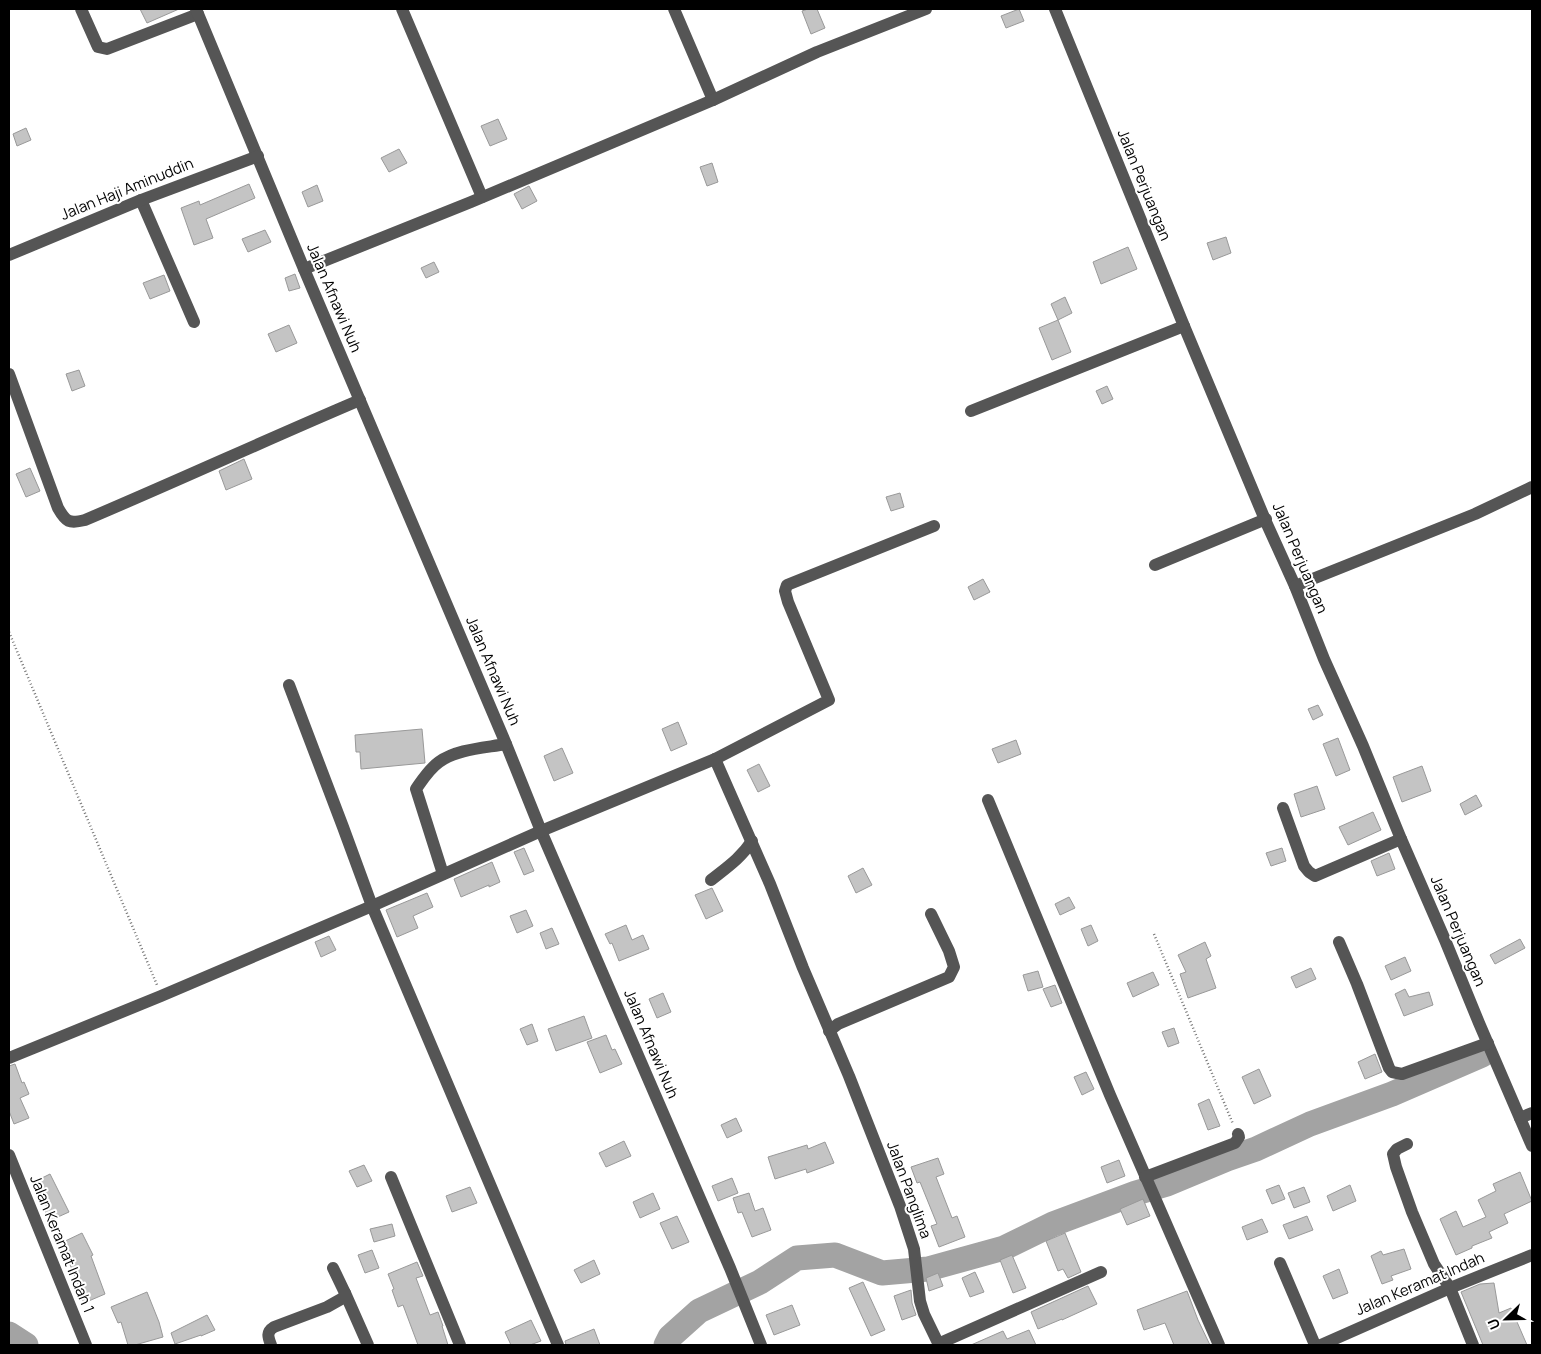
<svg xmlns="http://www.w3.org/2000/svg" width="1541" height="1354" font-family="Manrope,sans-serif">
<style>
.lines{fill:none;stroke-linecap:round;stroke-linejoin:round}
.river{stroke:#a3a3a3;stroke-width:25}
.building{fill:#c4c4c4;stroke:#999}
.path{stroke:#777;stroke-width:2.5;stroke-dasharray:1 2.5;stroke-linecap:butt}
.minor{stroke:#555;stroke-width:12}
.labels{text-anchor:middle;stroke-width:4;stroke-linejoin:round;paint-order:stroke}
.street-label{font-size:15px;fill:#000;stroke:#fff}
</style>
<rect width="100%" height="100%" fill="#fff"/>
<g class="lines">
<g class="river">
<polyline points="9,1334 26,1345"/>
<polyline points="666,1345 670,1337 699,1311 760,1282 797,1258 835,1255 882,1273 928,1269 1004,1248 1053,1224 1136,1193 1167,1184 1227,1159 1256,1149 1310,1124 1392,1094 1482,1055"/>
</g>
</g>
<g class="building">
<polygon points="140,9 179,9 147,23"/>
<polygon points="808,9 817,9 825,28 811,34 802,11"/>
<polygon points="1019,9 1024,21 1006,28 1001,16"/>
<polygon points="498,119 507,139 490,146 481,126"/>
<polygon points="26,128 31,140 17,146 13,134"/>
<polygon points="399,149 407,163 389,172 381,158"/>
<polygon points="712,163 718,182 707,186 700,167"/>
<polygon points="249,184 255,198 206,219 213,238 194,245 181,208 199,201 200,205"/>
<polygon points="317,185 323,201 308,207 302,192"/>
<polygon points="529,186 537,201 522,209 514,194"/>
<polygon points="265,230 271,242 248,252 242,239"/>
<polygon points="1226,237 1231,253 1213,260 1207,243"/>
<polygon points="1128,247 1137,269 1101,284 1093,262"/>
<polygon points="434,262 439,272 426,278 421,268"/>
<polygon points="295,274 300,288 289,291 285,278"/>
<polygon points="164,275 170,291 150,299 143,283"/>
<polygon points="1065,297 1072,313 1058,320 1051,304"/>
<polygon points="1058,320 1071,352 1052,360 1039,328"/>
<polygon points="289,325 297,343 276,352 268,334"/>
<polygon points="79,370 85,386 72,391 66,374"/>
<polygon points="1107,386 1113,399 1102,404 1096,391"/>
<polygon points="244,459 252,479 226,490 219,471"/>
<polygon points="30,468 40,491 26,497 16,474"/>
<polygon points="900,493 904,507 891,511 886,497"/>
<polygon points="983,579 990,592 974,600 968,587"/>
<polygon points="1318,705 1323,715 1313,720 1308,709"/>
<polygon points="678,722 687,744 671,751 662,729"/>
<polygon points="422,729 425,763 361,769 360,752 356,752 355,735"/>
<polygon points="1338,738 1350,770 1336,776 1323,744"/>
<polygon points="1016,740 1021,754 998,763 992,749"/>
<polygon points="562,748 573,773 554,781 544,756"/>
<polygon points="759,764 770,786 758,792 747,770"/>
<polygon points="1422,766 1431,791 1402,802 1393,777"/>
<polygon points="1317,786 1325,809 1301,817 1294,794"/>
<polygon points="1476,795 1482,806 1465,815 1460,804"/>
<polygon points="1373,812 1381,830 1348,845 1339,827"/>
<polygon points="524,848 534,871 524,875 514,852"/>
<polygon points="1282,848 1286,861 1271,866 1266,853"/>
<polygon points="1389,853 1395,869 1377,876 1371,861"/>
<polygon points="492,862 500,882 489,887 489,885 461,897 454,879"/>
<polygon points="863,868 872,885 856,893 848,876"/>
<polygon points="712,888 723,911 706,919 695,895"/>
<polygon points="427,893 433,907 413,916 418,928 397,937 386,910"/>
<polygon points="1069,897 1075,908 1060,915 1055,904"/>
<polygon points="526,910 533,926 517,933 510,916"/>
<polygon points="626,925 632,940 643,935 649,949 619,961 612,943 610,944 605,934"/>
<polygon points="1091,925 1098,941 1088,946 1081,929"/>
<polygon points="552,928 559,944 546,949 540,933"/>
<polygon points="329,936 336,950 321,957 315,942"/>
<polygon points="1520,939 1525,948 1495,964 1490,955"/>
<polygon points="1205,942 1211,956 1206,959 1216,988 1188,998 1180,974 1186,972 1178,955"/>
<polygon points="1405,957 1411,971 1391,980 1385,966"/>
<polygon points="1311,968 1316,979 1296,988 1291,977"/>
<polygon points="1038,971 1043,987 1028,991 1023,975"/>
<polygon points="1153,972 1159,985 1133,997 1127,983"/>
<polygon points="1055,985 1062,1003 1051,1007 1043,989"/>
<polygon points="1405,989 1409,997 1429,992 1433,1005 1404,1016 1395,994"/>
<polygon points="663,993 671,1012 657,1018 649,999"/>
<polygon points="584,1016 592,1038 556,1051 548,1029"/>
<polygon points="532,1024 538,1041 527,1045 520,1029"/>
<polygon points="1174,1028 1179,1043 1168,1047 1162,1032"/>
<polygon points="606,1035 612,1050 615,1049 622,1064 600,1073 587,1042"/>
<polygon points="1375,1054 1382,1072 1365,1079 1358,1062"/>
<polygon points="15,1064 22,1083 24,1082 29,1094 20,1098 29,1118 14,1124 9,1111 9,1066"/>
<polygon points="1259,1069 1271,1096 1254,1104 1242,1077"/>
<polygon points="1086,1072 1094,1089 1082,1095 1074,1077"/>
<polygon points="1209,1099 1220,1126 1208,1130 1198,1104"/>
<polygon points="736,1118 742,1131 727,1138 721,1125"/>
<polygon points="624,1141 631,1156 606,1167 599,1153"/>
<polygon points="825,1142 834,1163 807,1173 806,1169 775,1179 768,1157 807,1145 808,1149"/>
<polygon points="938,1158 944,1174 936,1177 952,1218 957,1216 965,1237 939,1247 931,1226 937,1224 920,1182 917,1183 911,1167"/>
<polygon points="1119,1160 1125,1176 1107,1183 1101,1167"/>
<polygon points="364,1165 372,1181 357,1187 349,1171"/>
<polygon points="1520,1172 1532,1201 1504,1214 1508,1223 1489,1232 1492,1238 1472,1246 1472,1248 1456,1255 1440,1219 1456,1211 1463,1227 1486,1217 1478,1200 1496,1191 1493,1184"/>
<polygon points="50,1174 69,1212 49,1221 44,1208 47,1207 34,1182"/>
<polygon points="732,1178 738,1193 718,1201 712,1186"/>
<polygon points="1279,1185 1285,1199 1272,1204 1266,1190"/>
<polygon points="1350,1185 1356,1201 1333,1211 1327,1196"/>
<polygon points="470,1187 477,1203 452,1212 446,1196"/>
<polygon points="1304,1187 1310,1202 1294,1208 1288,1193"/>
<polygon points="653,1193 660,1209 640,1218 633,1202"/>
<polygon points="749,1193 755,1211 763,1208 771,1230 752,1237 742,1212 738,1213 733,1198"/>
<polygon points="1143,1199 1150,1216 1127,1225 1120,1209"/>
<polygon points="677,1216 689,1242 672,1249 660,1223"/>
<polygon points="1307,1216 1313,1230 1289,1239 1283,1225"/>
<polygon points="1262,1219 1268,1232 1247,1240 1242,1227"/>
<polygon points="392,1224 395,1236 374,1242 370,1229"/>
<polygon points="82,1233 93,1255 91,1256 105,1294 84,1303 79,1292 81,1291 61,1243"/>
<polygon points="1065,1233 1081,1272 1068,1278 1063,1269 1058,1271 1046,1241"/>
<polygon points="1404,1249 1411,1269 1391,1276 1393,1280 1382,1284 1371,1256 1381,1251 1383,1255"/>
<polygon points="372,1250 379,1268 365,1273 358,1255"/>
<polygon points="1012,1255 1026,1288 1013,1293 1000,1260"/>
<polygon points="594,1260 600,1274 581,1283 574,1270"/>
<polygon points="417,1262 423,1276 416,1278 430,1315 438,1312 443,1326 442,1326 448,1345 418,1345 403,1305 398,1307 392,1290 394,1289 388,1274"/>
<polygon points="1339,1269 1348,1293 1333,1299 1323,1276"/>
<polygon points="975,1272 984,1292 970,1297 962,1278"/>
<polygon points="938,1273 943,1286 929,1291 926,1278"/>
<polygon points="863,1282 885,1330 871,1336 849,1288"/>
<polygon points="1494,1283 1499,1313 1511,1308 1527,1345 1483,1345 1461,1292 1480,1284"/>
<polygon points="1088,1286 1097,1304 1062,1320 1062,1319 1038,1329 1031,1312"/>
<polygon points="911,1290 912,1303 916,1315 902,1320 894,1296"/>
<polygon points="1187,1291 1198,1320 1210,1345 1174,1345 1165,1323 1144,1330 1137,1310"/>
<polygon points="147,1292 159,1322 163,1337 135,1345 128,1345 121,1322 118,1323 111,1307"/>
<polygon points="792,1305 800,1325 774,1335 766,1315"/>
<polygon points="207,1315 215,1330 201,1336 201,1335 175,1344 171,1333"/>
<polygon points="531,1320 541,1341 530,1345 511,1345 505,1332"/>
<polygon points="594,1329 600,1345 566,1345 565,1341"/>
<polygon points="1029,1330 1036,1345 971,1345 1003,1331 1007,1339"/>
</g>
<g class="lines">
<g class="path">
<polyline points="9,632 157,985"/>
<polyline points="1154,934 1233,1124"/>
</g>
<g class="minor">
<polyline points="81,9 98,47 107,49 198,14"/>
<polyline points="196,9 304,269 506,744 541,831 730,1268 761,1345"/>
<polyline points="402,9 482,197"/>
<polyline points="674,9 713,100"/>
<polyline points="1055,9 1184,326 1266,522 1295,586 1324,659 1363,746 1401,839 1445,940 1479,1023 1532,1146"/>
<polyline points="141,200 194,322"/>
<polyline points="9,255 141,200 258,156"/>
<polyline points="304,269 471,202 713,100 817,52 926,9"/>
<path d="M9,374L58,508C66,522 69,524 85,520C177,481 268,439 360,400"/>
<polyline points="971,411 1184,326"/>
<polyline points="1155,565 1266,519"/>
<polyline points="1295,586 1475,514 1532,487"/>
<polyline points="289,685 343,827 372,906 558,1345"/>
<polyline points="715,759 770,884 803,968 849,1076 900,1206 914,1249 920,1301 924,1314 939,1345"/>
<polyline points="988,800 1110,1095 1219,1345"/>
<polyline points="1283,808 1304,866 1309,872 1315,876 1401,839"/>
<path d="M443,874L416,789C423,779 429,769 439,762C457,749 484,748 506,744"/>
<path d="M711,880C726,868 741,858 752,841"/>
<polyline points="1339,942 1357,984 1389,1068 1392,1072 1402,1074 1488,1043"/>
<polyline points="829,1031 838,1024 949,977 954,967 949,951 931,914"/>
<polyline points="9,1058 161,996 372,906 541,831 715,759 829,700 788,602 785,591 787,585 934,526"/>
<polyline points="1520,1118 1532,1113"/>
<polyline points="1407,1144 1397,1149 1393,1154 1396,1167 1412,1212 1434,1264 1450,1288 1473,1345"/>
<polyline points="9,1155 86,1345"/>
<polyline points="391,1177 460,1345"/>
<polyline points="1145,1177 1235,1143 1239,1137 1238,1134"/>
<polyline points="1280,1263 1315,1345"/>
<polyline points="345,1293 368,1345"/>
<polyline points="938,1344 1101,1272"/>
<path d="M271,1345C268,1337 266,1332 274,1327L327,1307L343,1298L345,1293L333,1268"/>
<polyline points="1321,1345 1450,1288 1532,1255"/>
</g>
</g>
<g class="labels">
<g class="street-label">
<text transform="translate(1144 185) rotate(68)" y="5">Jalan Perjuangan</text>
<text transform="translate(127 189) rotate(-22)" y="5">Jalan Haji Aminuddin</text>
<text transform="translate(334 298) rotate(67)" y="5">Jalan Afnawi Nuh</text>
<text transform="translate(1300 558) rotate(67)" y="5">Jalan Perjuangan</text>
<text transform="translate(493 671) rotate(67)" y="5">Jalan Afnawi Nuh</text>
<text transform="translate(1458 931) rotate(67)" y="5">Jalan Perjuangan</text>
<text transform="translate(651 1044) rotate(67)" y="5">Jalan Afnawi Nuh</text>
<text transform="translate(909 1190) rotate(70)" y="5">Jalan Panglima</text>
<text transform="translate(62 1244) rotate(68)" y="5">Jalan Keramat Indah 1</text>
<text transform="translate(1420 1284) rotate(-23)" y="5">Jalan Keramat Indah</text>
</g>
</g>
<rect width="1541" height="1354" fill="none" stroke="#000000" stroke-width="20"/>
<g transform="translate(1506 1319) rotate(247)" stroke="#ffffff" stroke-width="4" paint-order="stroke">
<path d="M0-4L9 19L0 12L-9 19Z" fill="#000000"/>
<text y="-8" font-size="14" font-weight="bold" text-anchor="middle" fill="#000000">U</text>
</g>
</svg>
